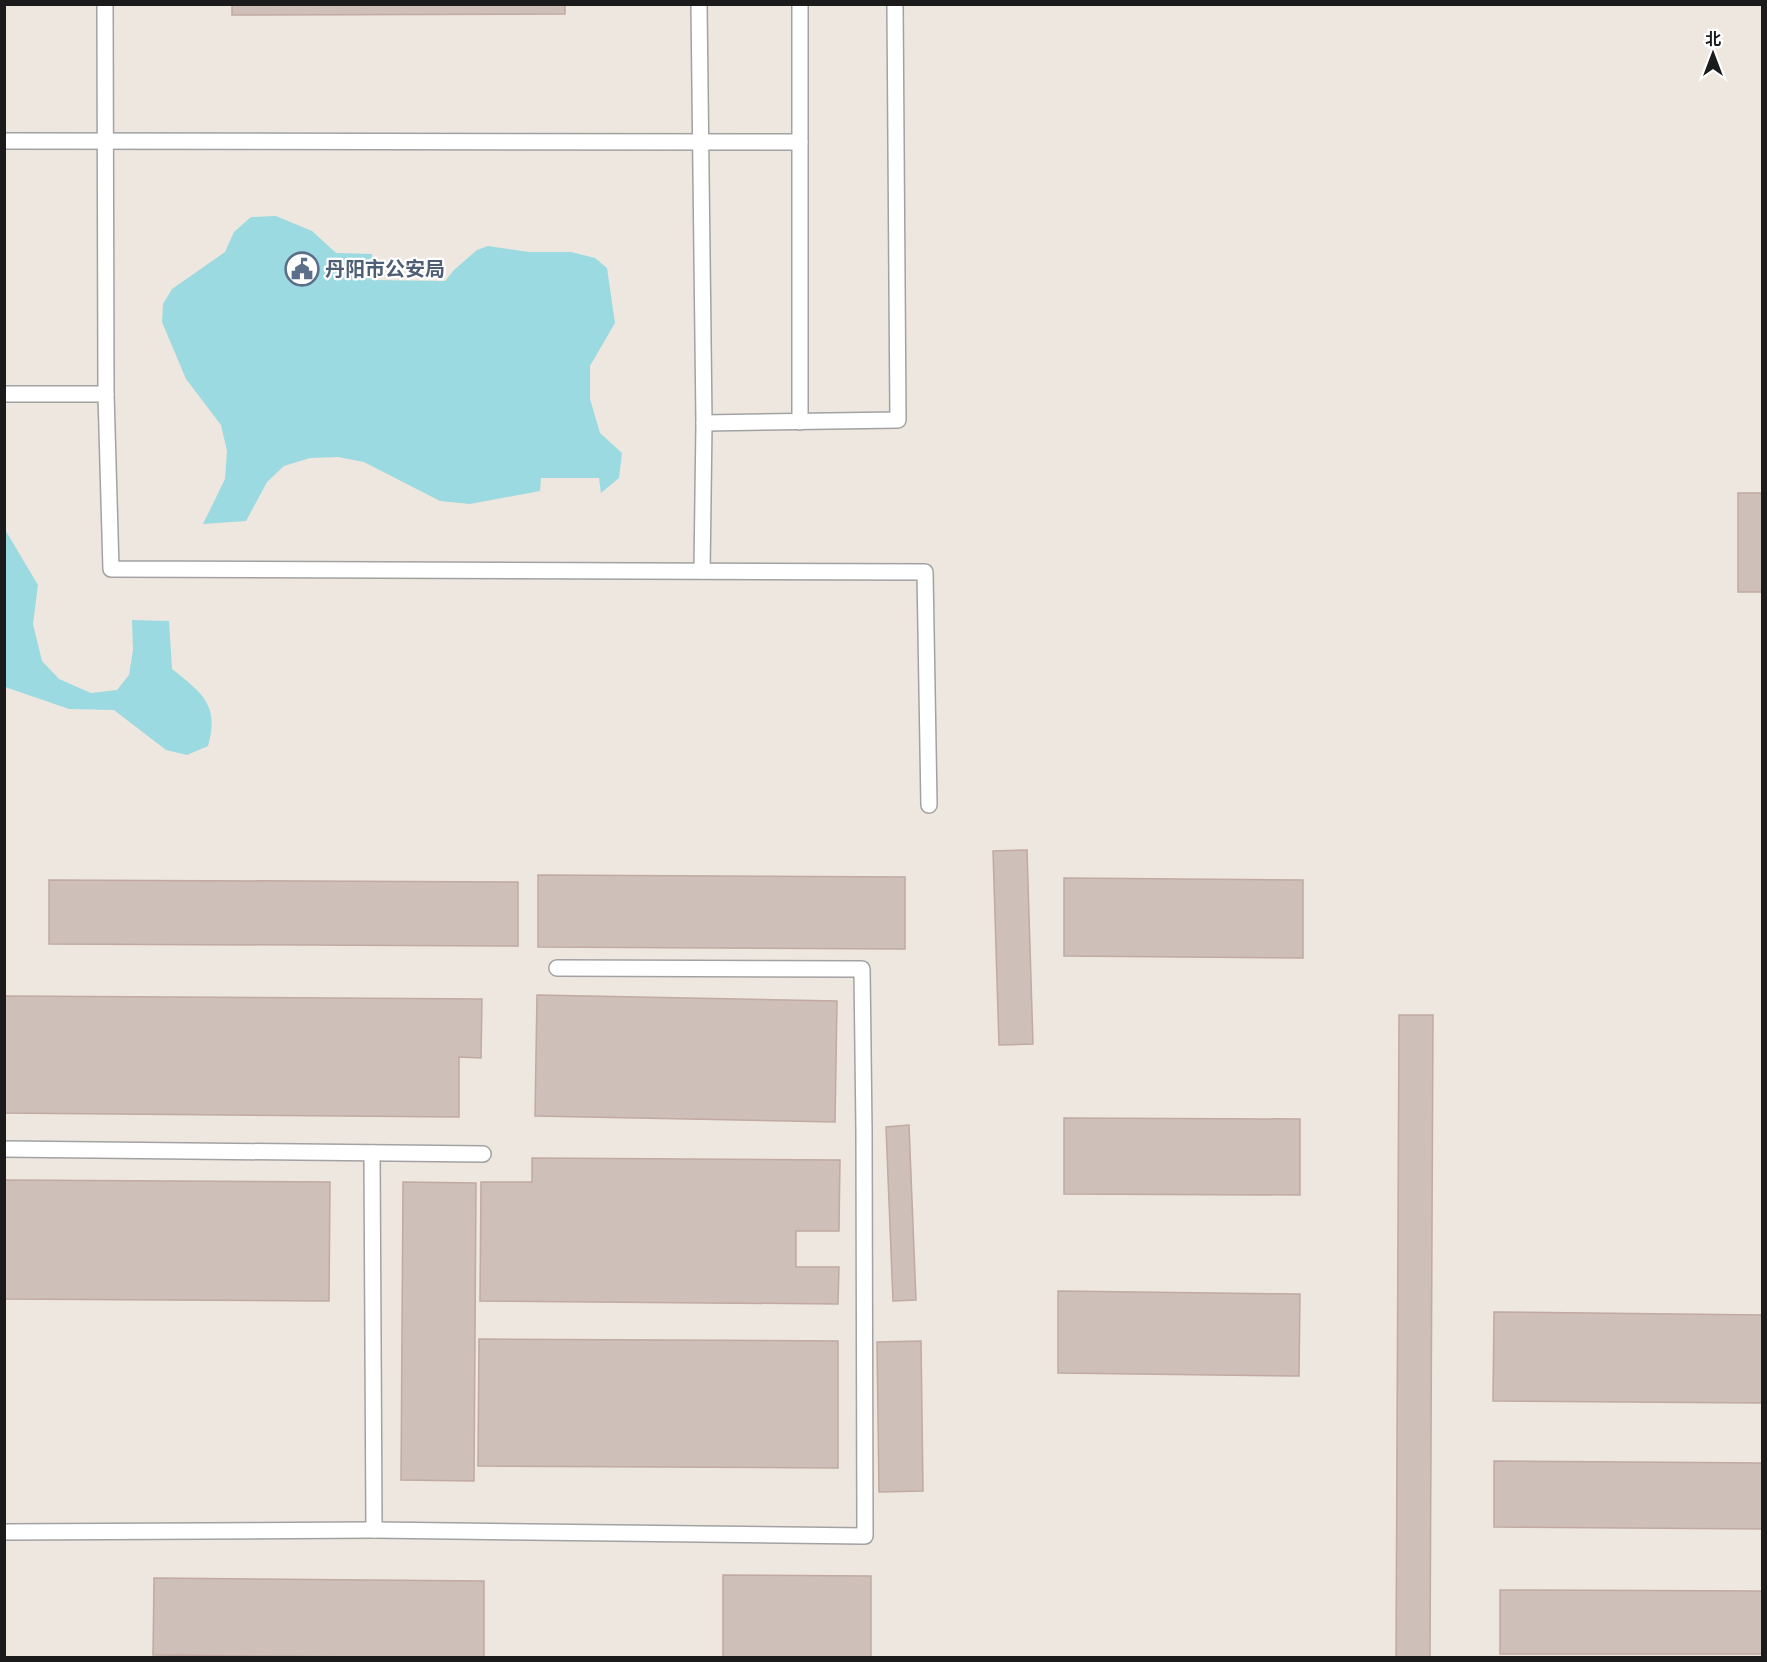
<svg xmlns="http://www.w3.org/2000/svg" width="1767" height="1662" font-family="'Varela Round','Noto Sans SC',sans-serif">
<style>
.water{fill:#9bdae0}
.building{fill:#cebfb8;stroke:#c0aaa1;stroke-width:1.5}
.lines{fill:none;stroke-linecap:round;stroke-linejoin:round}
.service-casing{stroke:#a2a2a2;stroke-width:18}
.service{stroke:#fff;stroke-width:15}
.labels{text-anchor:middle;stroke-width:4.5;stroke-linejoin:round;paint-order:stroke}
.service-label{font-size:20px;font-weight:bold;fill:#4e5e75;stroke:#fff;text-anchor:start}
</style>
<rect width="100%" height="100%" fill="#eee7df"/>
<g class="water">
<polygon points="276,216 312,231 336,253 372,254 374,280 445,281 454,270 477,250 488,246 529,252 571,252 595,258 607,268 615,323 590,366 590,399 600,433 622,453 619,478 601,493 599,478 541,478 540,491 470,504 440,501 364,462 338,457 310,458 284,466 267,482 246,521 203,524 225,479 227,451 221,425 186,379 162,322 163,304 172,289 225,252 234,232 251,217"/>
<path d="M4,528L38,585L33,624L42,661L59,679L91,693L117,690L129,675L133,650L132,620L169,621L172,669C202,693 220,705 208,746L187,755L166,750L114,710L69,709L5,687Z"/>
</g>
<g class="building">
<polygon points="232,4 565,4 565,14 232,15"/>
<rect x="1738" y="493" width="24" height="99"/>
<polygon points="1027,850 1033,1044 999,1045 993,851"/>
<polygon points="538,875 905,877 905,949 538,947"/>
<polygon points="1064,878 1303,880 1303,958 1064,956"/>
<polygon points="49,880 518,882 518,946 49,944"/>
<polygon points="537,995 837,1001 835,1122 535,1116"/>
<polygon points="4,996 482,999 481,1058 459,1057 459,1117 4,1113"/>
<polygon points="1399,1015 1433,1015 1430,1658 1396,1658"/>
<polygon points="1064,1118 1300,1119 1300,1195 1064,1194"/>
<polygon points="909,1125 916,1300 893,1301 886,1127"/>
<polygon points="532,1158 840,1160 839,1231 796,1231 796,1267 839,1267 838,1304 480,1301 481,1182 532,1182"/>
<polygon points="4,1180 330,1182 329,1301 4,1299"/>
<polygon points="403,1182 476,1183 474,1481 401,1480"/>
<polygon points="1058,1291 1300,1294 1299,1376 1058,1373"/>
<polygon points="1494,1312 1762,1315 1762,1403 1493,1401"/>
<polygon points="479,1339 838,1341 838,1468 478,1466"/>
<polygon points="921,1341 923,1491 879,1492 877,1342"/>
<polygon points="1494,1461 1762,1463 1762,1529 1494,1527"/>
<polygon points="723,1575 871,1576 871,1658 723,1658"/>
<polygon points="154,1578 484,1581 484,1658 153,1655"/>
<polygon points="1500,1590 1762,1591 1762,1654 1500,1654"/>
</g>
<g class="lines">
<defs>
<g id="service">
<polyline points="105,4 106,394 111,569 925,572 929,805"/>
<polyline points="699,4 704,423 702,571"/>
<polyline points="800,4 800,422"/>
<polyline points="4,141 800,142"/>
<polyline points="4,394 106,394"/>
<polyline points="704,423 898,420 895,4"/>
<polyline points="4,1149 483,1154"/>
<polyline points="372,1153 374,1530"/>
<polyline points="4,1532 374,1530 865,1536 864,1132 862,969 557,968"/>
</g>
</defs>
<use href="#service" class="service-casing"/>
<use href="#service" class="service"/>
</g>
<defs>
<symbol id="civic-ring" viewBox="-11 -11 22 22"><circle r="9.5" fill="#fff" stroke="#5c6f8a" stroke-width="1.5"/><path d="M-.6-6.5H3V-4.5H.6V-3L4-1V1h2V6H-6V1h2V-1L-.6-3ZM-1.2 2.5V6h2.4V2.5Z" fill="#5c6f8a"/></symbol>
</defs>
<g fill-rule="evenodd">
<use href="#civic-ring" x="283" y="250" width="38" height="38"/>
</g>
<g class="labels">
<g class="service-label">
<text x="325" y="276">丹阳市公安局</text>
</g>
</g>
<rect width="1767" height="1662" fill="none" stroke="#1b1b1b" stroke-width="12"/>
<g transform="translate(1713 54)" stroke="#ffffff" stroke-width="4.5" paint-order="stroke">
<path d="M0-4.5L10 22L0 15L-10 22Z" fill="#1b1b1b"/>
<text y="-9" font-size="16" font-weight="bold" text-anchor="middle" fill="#1b1b1b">北</text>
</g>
</svg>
